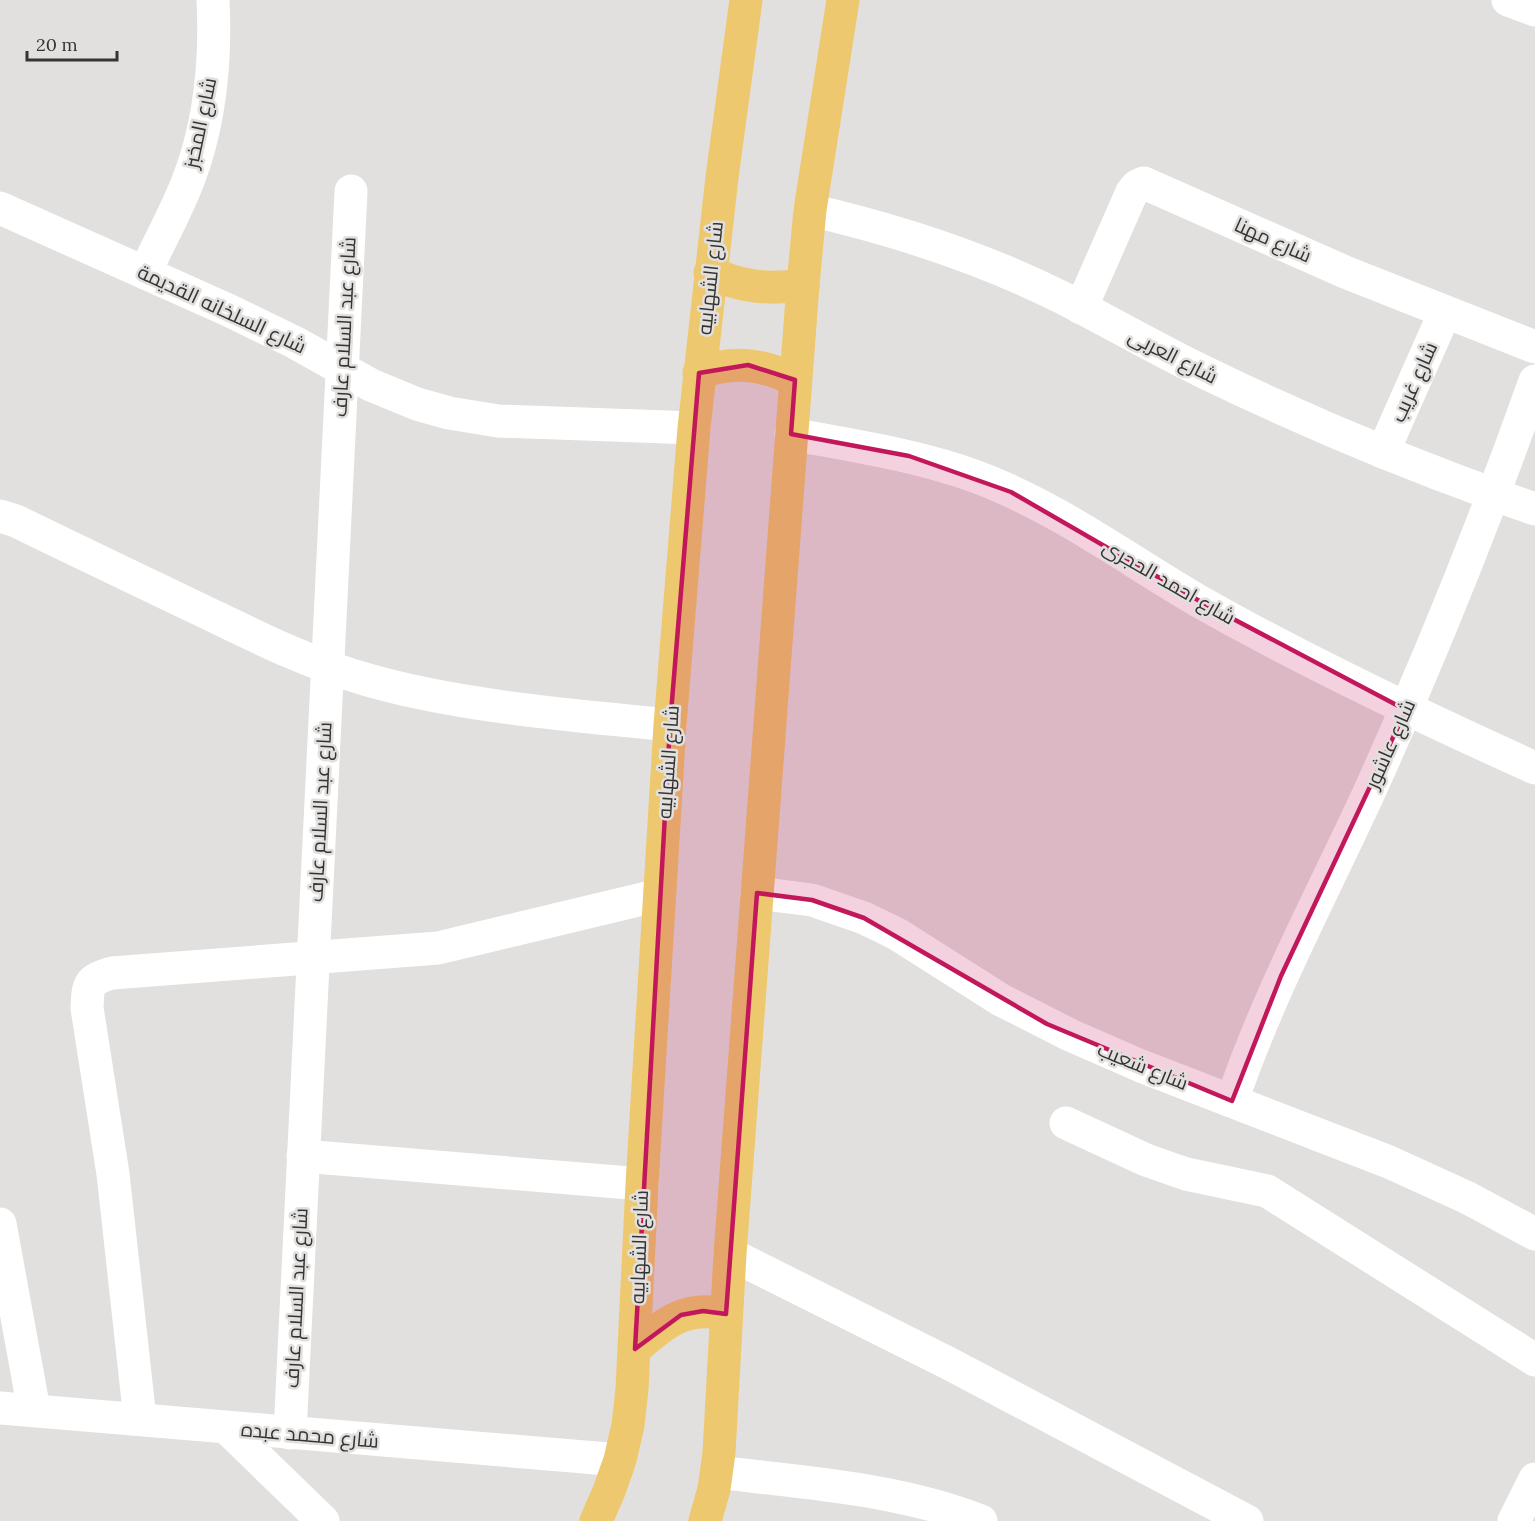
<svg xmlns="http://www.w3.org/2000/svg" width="1535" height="1521" font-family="Lora,Cairo,serif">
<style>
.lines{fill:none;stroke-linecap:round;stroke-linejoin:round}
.minor{stroke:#fff;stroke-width:33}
.highway{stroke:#eec86e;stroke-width:33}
.marked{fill:#c2185b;fill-opacity:0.2;stroke:#c2185b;stroke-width:4.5;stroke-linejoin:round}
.labels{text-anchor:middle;stroke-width:5;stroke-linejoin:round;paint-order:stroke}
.street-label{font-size:20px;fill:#353433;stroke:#e2e0de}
</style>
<rect width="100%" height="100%" fill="#e2e0de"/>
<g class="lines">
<g class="minor">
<polyline points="1508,0 1535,10"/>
<polyline points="0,208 228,310 294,342 371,385 417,404 449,413 498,421 694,428"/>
<path d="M810,210C897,230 983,258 1063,298C1110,322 1156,349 1204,372C1311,424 1422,470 1535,509"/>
<path d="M145,273C159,242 176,212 188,181C210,124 216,60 213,0"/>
<polyline points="1081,308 1132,192 1137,186 1144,183 1345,272 1535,347"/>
<path d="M791,434C854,446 917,455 977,477C1057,507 1128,560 1202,603C1310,664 1422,717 1535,768"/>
<polyline points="1383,452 1445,312"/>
<path d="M0,516L16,521C77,551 139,580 201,610C255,636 310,664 368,680C463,707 572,715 670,725"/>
<polyline points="757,893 812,900 864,918 897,934 1001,1000 1070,1035 1141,1066 1389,1162 1468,1198 1535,1234"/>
<path d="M1232,1101C1269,992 1324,891 1372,786C1432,653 1486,519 1535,381"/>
<polyline points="1066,1123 1146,1160 1186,1174 1267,1191 1535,1360"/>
<polyline points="303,1156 642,1184"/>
<polyline points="0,1224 34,1410"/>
<polyline points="730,1254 948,1363 1247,1521"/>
<polyline points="0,1408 620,1460"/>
<path d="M140,1419L113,1174L87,1008C88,984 88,980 112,973L438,948L659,895"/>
<polyline points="227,1428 323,1521"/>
<polyline points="290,1433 351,191"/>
<path d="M717,1472C806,1483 897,1488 981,1521"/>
<polyline points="1514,1521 1535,1479"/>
</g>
<g class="highway">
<path d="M710,273C743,287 767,290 803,285"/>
<path d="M699,373C733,360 763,364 795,380"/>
<path d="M635,1349C664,1323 685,1305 726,1314"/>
<polyline points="596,1521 609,1491 620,1460 628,1425 632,1389 642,1184 670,725 694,428 722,177 746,0"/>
<polyline points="705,1521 714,1489 719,1453 730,1254 803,285 810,210 843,0"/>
</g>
</g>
<path class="marked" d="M748,365L795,380L791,434L909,456L1011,492L1203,603L1406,710L1281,976L1232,1101L1047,1024L864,918L812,900L757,893L726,1314L703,1311L681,1315L635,1349L670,725L699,373Z"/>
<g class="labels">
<g class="street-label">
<text transform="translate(200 123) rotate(-78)" y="7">شارع المخبز</text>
<text transform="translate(1273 240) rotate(24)" y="7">شارع مهنا</text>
<text transform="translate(710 278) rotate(-84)" y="7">شارع الشهابيه</text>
<text transform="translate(222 309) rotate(25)" y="7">شارع السلخانه القديمة</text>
<text transform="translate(344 327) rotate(-87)" y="7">شارع عبد السلام عارف</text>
<text transform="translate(1173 356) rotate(27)" y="7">شارع العربى</text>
<text transform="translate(1414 382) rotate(-66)" y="7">شارع غريب</text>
<text transform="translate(1169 582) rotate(30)" y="7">شارع احمد الحجرى</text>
<text transform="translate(1390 744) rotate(-66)" y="7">شارع عاشور</text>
<text transform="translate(668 762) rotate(-86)" y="7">شارع الشهابيه</text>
<text transform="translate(320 812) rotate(-87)" y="7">شارع عبد السلام عارف</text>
<text transform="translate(1143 1066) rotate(22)" y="7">شارع شعيب</text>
<text transform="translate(639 1247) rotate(-88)" y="7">شارع الشهابيه</text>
<text transform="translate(296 1298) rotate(-87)" y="7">شارع عبد السلام عارف</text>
<text transform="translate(310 1435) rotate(5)" y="7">شارع محمد عبده</text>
</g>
</g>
<path d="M27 51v9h90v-9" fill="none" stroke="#353433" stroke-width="3"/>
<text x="36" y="51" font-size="18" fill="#353433" stroke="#e2e0de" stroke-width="4.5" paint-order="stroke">20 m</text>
</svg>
